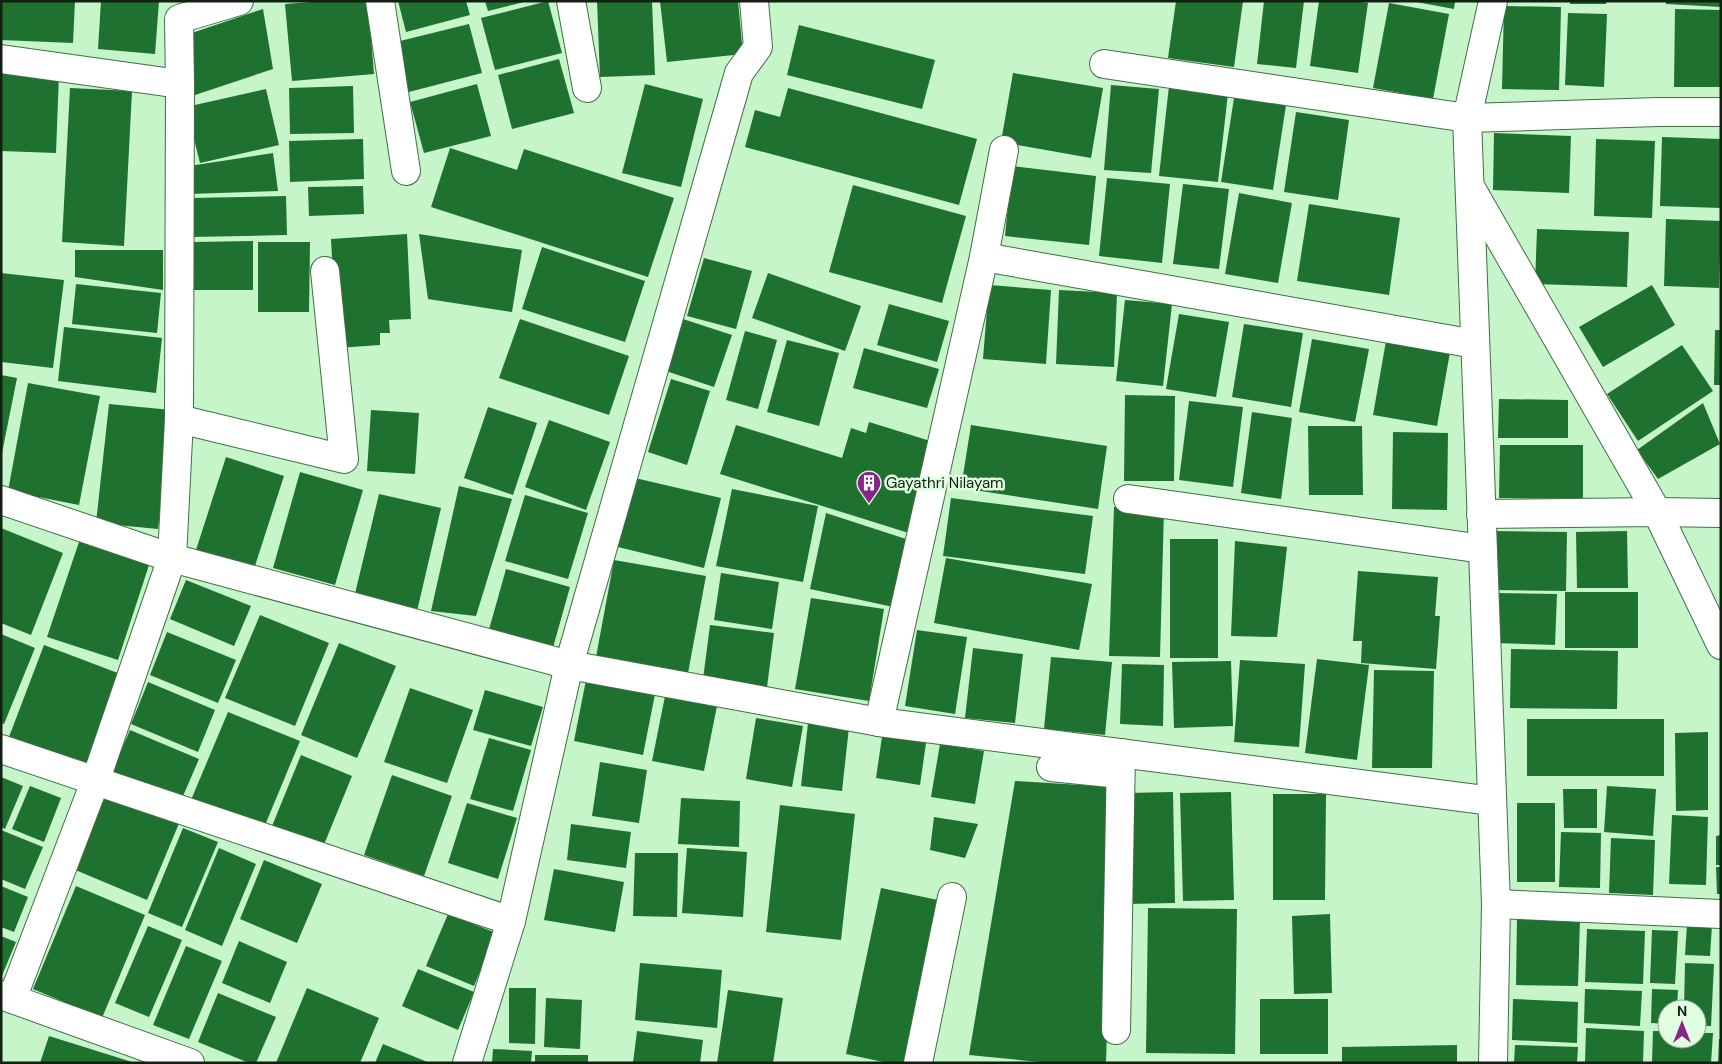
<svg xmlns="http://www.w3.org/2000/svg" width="1722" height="1064" font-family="'DM Sans',sans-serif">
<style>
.building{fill:#1e712f}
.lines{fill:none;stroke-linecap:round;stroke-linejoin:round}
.street-casing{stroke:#436d47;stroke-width:30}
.street{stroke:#fff;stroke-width:28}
.labels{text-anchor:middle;stroke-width:5;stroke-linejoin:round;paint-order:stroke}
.poi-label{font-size:15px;fill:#102112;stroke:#e0fde2;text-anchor:start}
</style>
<rect width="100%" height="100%" fill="#c5f5c9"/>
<g class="building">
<polygon points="1,1 75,1 73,43 1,40"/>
<polygon points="101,1 159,1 155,54 98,49"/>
<polygon points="324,1 368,1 374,74 292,81 285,4"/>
<polygon points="398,1 466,1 470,15 406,32"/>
<polygon points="485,1 524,1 524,2 488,11"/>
<polygon points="548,1 562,53 495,70 481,18"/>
<polygon points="597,1 652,1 655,75 600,77"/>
<polygon points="660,1 738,1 743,54 667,62"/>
<polygon points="1176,1 1243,1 1234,67 1168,58"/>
<polygon points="1264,1 1304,1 1296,68 1257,64"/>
<polygon points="1319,1 1356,1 1368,3 1358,73 1310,66"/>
<polygon points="1411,1 1455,1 1454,9"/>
<rect x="1570" y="1" width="36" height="3"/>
<polygon points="1666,1 1721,1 1721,7 1666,4"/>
<polygon points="1389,3 1449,14 1433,99 1373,88"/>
<polygon points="1504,6 1561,7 1559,90 1502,89"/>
<polygon points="263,9 273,69 192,96 186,35"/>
<polygon points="1675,9 1721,10 1721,87 1674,87"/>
<polygon points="1568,13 1607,14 1604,87 1565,85"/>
<polygon points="469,24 482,73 405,93 392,43"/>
<polygon points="799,25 935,60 922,109 787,75"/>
<polygon points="559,59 574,113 512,129 498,75"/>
<polygon points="1,72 59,74 56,153 1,151"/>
<polygon points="1013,73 1103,88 1091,158 1001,142"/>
<polygon points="477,84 491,136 424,153 410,102"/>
<polygon points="645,84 703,99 681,187 622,173"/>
<polygon points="1111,85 1159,89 1151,173 1104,170"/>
<polygon points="353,86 354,133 290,134 289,88"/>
<polygon points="1169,86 1228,93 1218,182 1159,176"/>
<polygon points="70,88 132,91 124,246 62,242"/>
<polygon points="788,88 977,139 959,205 745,147 755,110 780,117"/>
<polygon points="266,89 279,145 200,163 186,107"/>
<polygon points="1234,98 1286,105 1273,190 1221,182"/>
<polygon points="1296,112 1349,120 1338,200 1284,192"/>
<polygon points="1494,133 1571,136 1569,193 1493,190"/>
<polygon points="1662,137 1721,139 1721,208 1660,206"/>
<polygon points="363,139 364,179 290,182 289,141"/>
<polygon points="1596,139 1655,141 1652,218 1594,216"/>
<polygon points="450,148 517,170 524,149 674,198 648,277 431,207"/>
<polygon points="273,153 278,191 189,194 189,166"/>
<polygon points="1012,166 1096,176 1089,245 1005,236"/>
<polygon points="1107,178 1170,184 1162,263 1099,256"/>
<polygon points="1183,184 1229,189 1219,269 1173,264"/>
<polygon points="853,185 966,216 942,303 829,272"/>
<polygon points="363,186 364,214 309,216 308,187"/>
<polygon points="1239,193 1292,203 1278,283 1225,274"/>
<polygon points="286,196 287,235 192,237 190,198"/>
<polygon points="1309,204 1400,218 1389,295 1297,281"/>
<polygon points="1666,219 1721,221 1719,288 1664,286"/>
<polygon points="1537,229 1629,232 1627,287 1535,284"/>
<polygon points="407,234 411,319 389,320 390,333 380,333 380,345 337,348 331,239"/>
<polygon points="419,234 522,250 512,312 428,299"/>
<polygon points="253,241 253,290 194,290 194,242"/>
<polygon points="258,242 310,242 309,312 258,312"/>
<polygon points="542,247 645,281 625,342 522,309"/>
<polygon points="75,250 163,250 163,290 75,277"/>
<polygon points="704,258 752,271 736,329 687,316"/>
<polygon points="1,273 64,280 53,368 1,362"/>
<polygon points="768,273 861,306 845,351 752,318"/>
<polygon points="76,284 161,293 157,333 72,324"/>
<polygon points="989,285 1051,290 1046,364 983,359"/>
<polygon points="1652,285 1675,325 1603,367 1579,327"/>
<polygon points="1059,290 1117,293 1114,367 1056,364"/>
<polygon points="1125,300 1172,304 1163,386 1116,381"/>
<polygon points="889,304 949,321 937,362 877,345"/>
<polygon points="1179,314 1229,322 1216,397 1166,389"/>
<polygon points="520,319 629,356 609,415 499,378"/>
<polygon points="683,319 732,335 714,387 666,371"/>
<polygon points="1244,324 1303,333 1291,407 1232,397"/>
<polygon points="64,327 162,338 156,393 58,381"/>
<polygon points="1715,330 1721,330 1721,385 1714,385"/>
<polygon points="745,331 777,340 758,409 726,400"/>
<polygon points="1312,339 1369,349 1355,422 1299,412"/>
<polygon points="787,340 839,353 819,426 767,412"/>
<polygon points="1386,341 1450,352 1437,426 1373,415"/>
<polygon points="1682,345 1713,391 1638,441 1607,394"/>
<polygon points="864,348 939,369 927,408 853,388"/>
<polygon points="1,375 17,378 2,453 1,453"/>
<polygon points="671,379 710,391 687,465 648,452"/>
<polygon points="28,383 100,396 79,505 8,491"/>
<polygon points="1125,395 1175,396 1174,481 1124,481"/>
<polygon points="1499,399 1568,400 1568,438 1498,438"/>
<polygon points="1189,401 1243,407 1233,487 1179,480"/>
<polygon points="1703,403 1720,444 1658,479 1637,450"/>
<polygon points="109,404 171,410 158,529 96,523"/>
<polygon points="488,407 537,423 513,495 464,478"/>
<polygon points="371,410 419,413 415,474 367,471"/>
<polygon points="1252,412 1292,418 1281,499 1241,493"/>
<polygon points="549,420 610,442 586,510 525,487"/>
<polygon points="869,422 940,444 912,534 720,474 736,425 842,458 851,428 866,433"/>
<polygon points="971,425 1107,446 1098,509 961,488"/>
<polygon points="1308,426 1362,426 1363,495 1309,495"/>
<polygon points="1393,432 1448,433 1447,510 1392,509"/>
<polygon points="1500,445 1583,445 1583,499 1499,498"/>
<polygon points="226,457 284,476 253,572 195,553"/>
<polygon points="300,472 363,490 335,585 273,568"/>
<polygon points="635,478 721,498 704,568 618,547"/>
<polygon points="459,486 512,499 476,616 431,611"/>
<polygon points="732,489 818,506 803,582 716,566"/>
<polygon points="379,494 441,508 415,620 352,606"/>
<polygon points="525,495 588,513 568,579 505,561"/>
<polygon points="951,498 1093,516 1085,574 943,556"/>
<polygon points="1114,507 1164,509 1160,657 1109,656"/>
<polygon points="826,513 909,540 898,608 810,589"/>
<polygon points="1,528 63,553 31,635 1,623"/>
<polygon points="1496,531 1567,532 1566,591 1495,590"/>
<polygon points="1627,531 1628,588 1577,588 1576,532"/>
<polygon points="80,539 150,562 118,660 47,637"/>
<rect x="1170" y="539" width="48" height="119"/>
<polygon points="1235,541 1287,547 1277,637 1231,636"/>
<polygon points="946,558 1092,584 1079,650 934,623"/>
<polygon points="614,560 706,576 688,673 596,657"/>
<polygon points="506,569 570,587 552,651 488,633"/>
<polygon points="1358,571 1438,577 1435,616 1440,616 1436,669 1361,663 1362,641 1353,641"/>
<polygon points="721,573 779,582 772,629 714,620"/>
<polygon points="186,580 251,606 234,646 170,619"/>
<rect x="1565" y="592" width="73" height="56"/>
<polygon points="1495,593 1557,594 1555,645 1494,643"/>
<polygon points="811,598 884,609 869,701 795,689"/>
<polygon points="260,615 329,643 295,726 225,698"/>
<polygon points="710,625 774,633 767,687 703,679"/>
<polygon points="917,630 967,637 955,714 905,706"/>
<polygon points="167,632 236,660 218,703 150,675"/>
<polygon points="1,634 35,648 4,724 1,723"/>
<polygon points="339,643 396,666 357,758 301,735"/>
<polygon points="44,645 123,675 88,767 9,737"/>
<polygon points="973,648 1023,654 1015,723 965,718"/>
<polygon points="1511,649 1618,651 1617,709 1510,708"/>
<polygon points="1051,657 1112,662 1105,735 1044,729"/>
<polygon points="1317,659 1369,665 1357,760 1305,753"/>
<polygon points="1240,660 1305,664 1299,747 1234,742"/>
<polygon points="1231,661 1233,726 1174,728 1172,662"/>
<polygon points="1122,664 1164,665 1163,726 1120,724"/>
<polygon points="1374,670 1434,671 1432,768 1372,768"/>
<polygon points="587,675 656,689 643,755 574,741"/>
<polygon points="148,682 215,710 198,752 131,724"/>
<polygon points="410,688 473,710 447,783 384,762"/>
<polygon points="485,690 543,707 531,746 473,730"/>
<polygon points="665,696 717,706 704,771 652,761"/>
<polygon points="228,712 300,741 263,830 191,800"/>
<polygon points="756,718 803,726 792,787 746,779"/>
<rect x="1527" y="719" width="137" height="57"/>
<polygon points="808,723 849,727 842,791 801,786"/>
<polygon points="130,730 199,759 180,803 111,774"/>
<polygon points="883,730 927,736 920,785 876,778"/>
<polygon points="1708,732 1708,810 1676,811 1675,733"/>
<polygon points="489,738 531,750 513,811 470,799"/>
<polygon points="940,744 984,751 975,804 931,797"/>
<polygon points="301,755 352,776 321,852 270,831"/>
<polygon points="600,762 647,770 639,823 592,816"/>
<polygon points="392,775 452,796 424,876 364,855"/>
<polygon points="1,777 23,786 5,829 1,827"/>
<polygon points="1015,781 1114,787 1106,1063 1050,1063 969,1055"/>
<polygon points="30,786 61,798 44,842 12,829"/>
<polygon points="1607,786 1656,789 1653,836 1604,832"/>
<polygon points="1563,789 1597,789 1597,828 1564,828"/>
<polygon points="105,791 180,821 147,900 73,869"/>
<polygon points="1173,792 1175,903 1128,904 1127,793"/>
<polygon points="1231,792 1234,900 1183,901 1180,793"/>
<polygon points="1273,794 1326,794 1325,900 1273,900"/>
<polygon points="681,798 740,801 739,847 678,844"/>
<polygon points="467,803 517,818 498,879 448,863"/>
<rect x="1517" y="803" width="38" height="79"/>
<polygon points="780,805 855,814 841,940 766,932"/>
<polygon points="1672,815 1708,817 1706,885 1669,884"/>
<polygon points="934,817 978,824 965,858 930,850"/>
<polygon points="571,824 631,832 626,868 567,860"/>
<polygon points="183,828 218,842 182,927 148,913"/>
<polygon points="1,830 43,847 25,889 1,879"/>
<polygon points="1561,832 1601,833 1600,888 1559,887"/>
<polygon points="1721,835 1721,865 1716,865 1716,836"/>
<polygon points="1611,838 1655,840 1653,895 1609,893"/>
<polygon points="219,848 256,864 222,946 185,930"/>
<polygon points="687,848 747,852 743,917 682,913"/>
<polygon points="635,853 678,853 677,917 633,916"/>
<polygon points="264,860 322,884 297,943 240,919"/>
<polygon points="1716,867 1721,867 1721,894 1717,894"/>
<polygon points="554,869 624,882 615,932 544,920"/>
<polygon points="1,886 28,897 14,932 1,927"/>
<polygon points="76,886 145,915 102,1018 33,989"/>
<polygon points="881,888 938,900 904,1063 888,1063 846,1054"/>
<polygon points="1148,908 1237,909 1235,1054 1146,1053"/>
<polygon points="448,914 496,933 474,986 426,966"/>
<polygon points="1330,914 1332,993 1294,994 1292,916"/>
<polygon points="1517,917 1580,918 1578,986 1516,985"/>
<polygon points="1687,924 1712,925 1710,956 1685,955"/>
<polygon points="148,926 182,940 149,1017 115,1003"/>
<polygon points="1587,929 1645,931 1643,984 1585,982"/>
<polygon points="1652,930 1678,931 1675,984 1650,983"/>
<polygon points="1,936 16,942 1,978"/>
<polygon points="239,941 287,962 270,1003 222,983"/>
<polygon points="186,946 222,961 189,1039 153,1025"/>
<polygon points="640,963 722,970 717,1028 635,1020"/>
<polygon points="1685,963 1714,964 1711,1026 1697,1026 1697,1009 1684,1009"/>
<polygon points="418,969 474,992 458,1030 402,1006"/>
<polygon points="307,988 379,1018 360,1063 276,1063"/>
<polygon points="509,988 536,988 535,1044 509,1043"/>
<polygon points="1585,989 1642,991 1640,1026 1584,1023"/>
<polygon points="1652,989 1678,990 1677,1009 1667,1009 1667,1024 1651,1023"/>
<polygon points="728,990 783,998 773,1063 717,1063"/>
<polygon points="218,993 276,1017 256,1063 249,1063 198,1042"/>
<polygon points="546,998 582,1000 580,1049 544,1047"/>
<rect x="1260" y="999" width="68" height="55"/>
<polygon points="1513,999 1578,1002 1577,1043 1512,1040"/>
<polygon points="1586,1028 1644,1031 1643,1063 1585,1063"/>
<polygon points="637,1031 703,1040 700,1063 633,1063"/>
<polygon points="1653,1031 1667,1031 1667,1039 1697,1039 1697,1033 1713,1033 1711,1063 1652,1063"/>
<polygon points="49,1036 132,1062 132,1063 40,1063"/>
<polygon points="1719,1039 1721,1039 1721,1063 1718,1063"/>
<polygon points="383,1044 430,1063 375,1063"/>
<polygon points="1457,1045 1457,1063 1342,1063 1342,1047"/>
<polygon points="1515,1045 1578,1047 1577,1063 1514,1063"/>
<polygon points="493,1049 532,1051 531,1063 492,1063"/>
<rect x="535" y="1055" width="53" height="8"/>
</g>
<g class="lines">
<defs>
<g id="street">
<polyline points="380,1 406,171"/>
<polyline points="571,1 587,88"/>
<polyline points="1493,1 1467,118 1496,904 1493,1063"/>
<polyline points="1,59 180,84"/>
<polyline points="1104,64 1467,118 1658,112 1721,112"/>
<polyline points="1472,190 1657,512 1721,645"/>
<polyline points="984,257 1475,344"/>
<polyline points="179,419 344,459 325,271"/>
<polyline points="1128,499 1483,549"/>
<polyline points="1,500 172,558 569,665 879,722 1492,801"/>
<polyline points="1481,514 1657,512 1721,513"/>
<polyline points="879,722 984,257 1004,150"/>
<polyline points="1,749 511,921"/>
<polyline points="1051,767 1120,774"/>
<polyline points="1496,904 1721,914"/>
<polyline points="1,995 190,1063"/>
<polyline points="12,999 95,782 172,558 179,419 180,84 179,19 239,1"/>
<polyline points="1116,1030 1121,753"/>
<polyline points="467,1063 511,921 569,665 739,73 758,47 754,1"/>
<polyline points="918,1063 952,897"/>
</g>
</defs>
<use href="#street" class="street-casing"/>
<use href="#street" class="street"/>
</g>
<defs>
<symbol id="building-pin" viewBox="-11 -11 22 30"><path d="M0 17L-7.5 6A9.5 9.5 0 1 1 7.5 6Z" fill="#88238b" stroke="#e0fde2"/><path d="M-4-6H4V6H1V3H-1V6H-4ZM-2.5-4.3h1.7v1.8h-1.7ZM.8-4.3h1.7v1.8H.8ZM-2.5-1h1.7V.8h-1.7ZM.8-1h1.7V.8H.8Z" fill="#fff"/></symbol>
</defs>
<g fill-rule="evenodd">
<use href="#building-pin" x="855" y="469" width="28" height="38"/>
</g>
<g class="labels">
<g class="poi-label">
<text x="886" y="488">Gayathri Nilayam</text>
</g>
</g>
<rect width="1722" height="1064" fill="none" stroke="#102112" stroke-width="5"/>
<g transform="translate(1682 1024)"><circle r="24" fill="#e0fde2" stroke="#8da58f"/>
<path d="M0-4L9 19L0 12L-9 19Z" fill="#88238b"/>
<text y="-8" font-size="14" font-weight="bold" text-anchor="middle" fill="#102112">N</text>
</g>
</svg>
